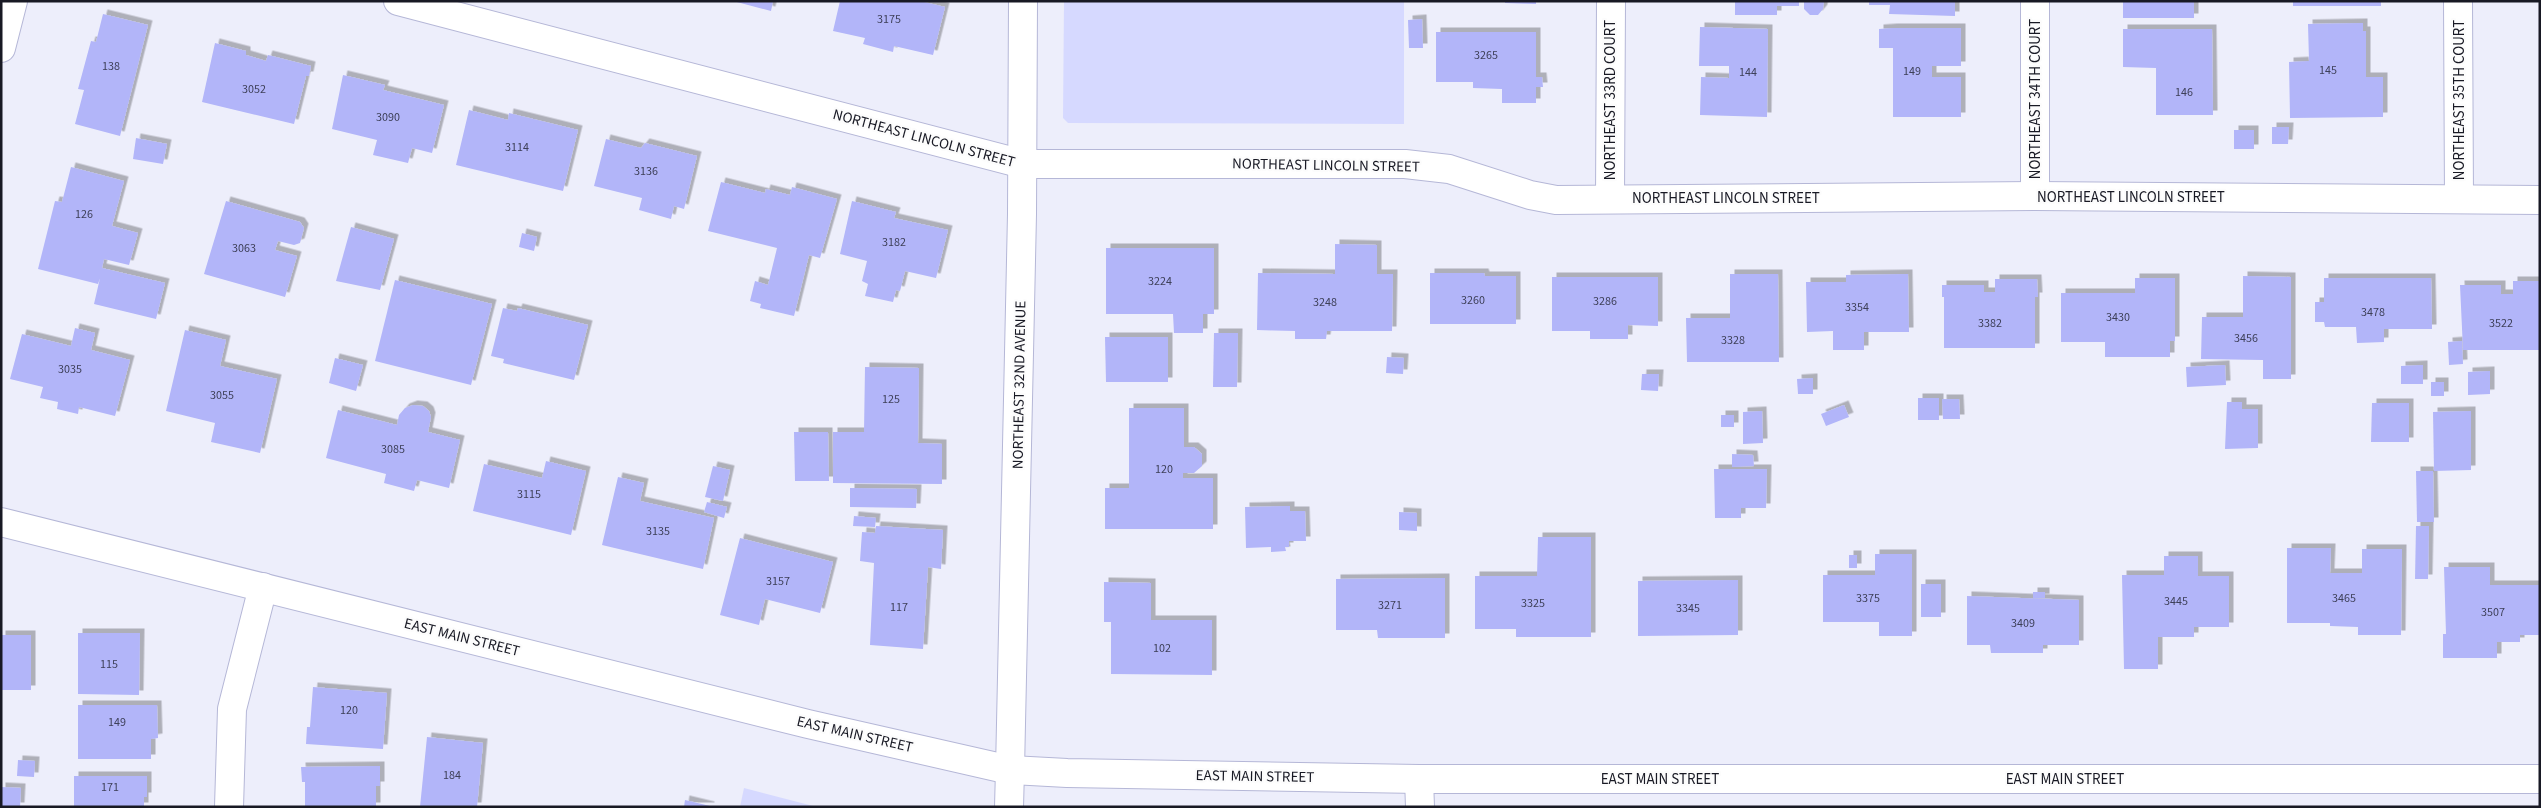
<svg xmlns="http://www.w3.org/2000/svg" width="2541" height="808" font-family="'Source Sans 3',sans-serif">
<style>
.green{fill:#d6d9ff}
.building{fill:#b2b5f9;filter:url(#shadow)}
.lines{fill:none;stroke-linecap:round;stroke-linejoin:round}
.street-casing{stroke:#b5b7d7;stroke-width:30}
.secondary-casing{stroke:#b5b7d7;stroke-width:30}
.street{stroke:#fff;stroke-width:28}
.secondary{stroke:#fff;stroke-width:28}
.labels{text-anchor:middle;stroke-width:4.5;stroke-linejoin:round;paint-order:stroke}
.number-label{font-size:12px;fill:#3e4059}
.street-label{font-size:15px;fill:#181924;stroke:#fcfcfc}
</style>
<defs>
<filter id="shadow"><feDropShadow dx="4.5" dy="-4.5" stdDeviation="0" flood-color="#0004"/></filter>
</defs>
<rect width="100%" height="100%" fill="#edeefb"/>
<g class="green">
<polygon points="1064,1 1404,1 1404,124 1068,123 1063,118"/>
<polygon points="744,788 817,807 740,807"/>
</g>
<g class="building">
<polygon points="733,1 773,1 771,11"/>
<polygon points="840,1 920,1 945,7 933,55 894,46 893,52 863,44 865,38 833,31"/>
<polygon points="1505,1 1536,1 1536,4 1505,3"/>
<polygon points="1735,1 1799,1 1799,6 1777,6 1777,15 1735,15"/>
<polygon points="1804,1 1824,1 1823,9 1818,15 1810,15 1804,9"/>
<polygon points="1869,1 1955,1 1955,16 1889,14 1890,5 1869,5"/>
<rect x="2123" y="1" width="71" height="17"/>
<rect x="2293" y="1" width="88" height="5"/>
<polygon points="103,14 148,25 120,136 75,124 84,90 78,89 91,41 96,42"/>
<polygon points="1422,19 1423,48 1409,48 1408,20"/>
<polygon points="2363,23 2363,31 2366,31 2366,77 2383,77 2383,117 2290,118 2289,62 2309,61 2308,24"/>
<polygon points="1700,27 1768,29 1767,117 1700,115 1701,77 1729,78 1729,66 1699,66"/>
<polygon points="1893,28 1961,28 1961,66 1932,66 1932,77 1961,77 1961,117 1893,117 1893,48 1879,48 1879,29"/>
<polygon points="2123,29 2212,29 2213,115 2156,115 2156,68 2123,67"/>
<polygon points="1436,32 1536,32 1536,77 1542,77 1543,87 1536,87 1536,103 1502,103 1502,89 1473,88 1473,82 1436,82"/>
<polygon points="215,43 246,51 246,55 266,61 268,55 311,66 309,76 306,76 294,124 202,102"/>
<polygon points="343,75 385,85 383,90 444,105 432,153 412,148 408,163 373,155 377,140 332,129"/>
<polygon points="469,110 508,120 509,113 578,130 563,191 456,165"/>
<polygon points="2272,127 2289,127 2288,144 2272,144"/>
<rect x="2234" y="130" width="20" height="19"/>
<polygon points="136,138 167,144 163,164 133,159"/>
<polygon points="606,139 641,148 645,143 697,156 684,209 674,206 671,219 639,210 642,198 594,186"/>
<polygon points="71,167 124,181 112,226 138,233 129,265 104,259 102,268 165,283 156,319 94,304 100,278 98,284 38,269 55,201 62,202"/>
<polygon points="721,182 765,193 766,189 790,195 792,187 837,199 820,258 809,255 794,316 760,308 761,304 750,301 755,281 768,285 777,248 708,231"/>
<polygon points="226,201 300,222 304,228 300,243 294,245 278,241 275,250 297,256 285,297 204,274"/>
<polygon points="852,201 896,212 894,218 948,230 936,278 905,271 900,291 896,290 893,302 865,296 868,284 862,281 867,261 840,254"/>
<polygon points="351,227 394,239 380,290 336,281"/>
<polygon points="522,233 537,237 534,251 519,247"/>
<polygon points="1335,244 1377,245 1377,274 1393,274 1392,331 1327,331 1326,339 1295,339 1295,331 1257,330 1258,273 1335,274"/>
<polygon points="1106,248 1214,248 1214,314 1203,314 1203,333 1174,333 1173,314 1106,314"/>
<polygon points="1430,273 1484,273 1485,276 1516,276 1516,324 1430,324"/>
<polygon points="1730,274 1778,274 1779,362 1687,362 1686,318 1730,318"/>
<polygon points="1908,274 1909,332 1864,332 1864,350 1833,350 1833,331 1807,332 1806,282 1846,282 1846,275"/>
<polygon points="2243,276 2291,277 2291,379 2263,379 2263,360 2201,359 2202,317 2243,317"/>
<polygon points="1552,277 1658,277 1658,326 1628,325 1628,339 1590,339 1590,331 1552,331"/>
<polygon points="2135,278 2175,278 2175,341 2170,341 2170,357 2105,357 2105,342 2061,342 2061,293 2135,293"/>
<polygon points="2324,278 2431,278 2432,329 2384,329 2384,342 2357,343 2356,327 2325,327 2324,322 2315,322 2315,302 2324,302"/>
<polygon points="1995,279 2037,279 2038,297 2035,297 2035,348 1944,348 1944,297 1942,297 1942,285 1984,285 1984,292 1995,292"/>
<polygon points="395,280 492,304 471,385 375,361"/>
<polygon points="2513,281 2540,281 2540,350 2463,350 2460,285 2501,285 2501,294 2513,294"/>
<polygon points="503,308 517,311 518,308 588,325 574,380 503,363 504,359 491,356"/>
<polygon points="75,328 95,333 91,350 130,360 115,416 79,407 78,414 57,409 58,402 40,398 43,387 10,379 22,334 71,346"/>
<polygon points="185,330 226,340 220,366 277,379 260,453 211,442 215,423 166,411"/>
<polygon points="1214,333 1238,333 1237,387 1213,387"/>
<polygon points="1105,337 1168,337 1168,382 1106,382"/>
<polygon points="2462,341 2463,364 2449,365 2448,342"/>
<polygon points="1387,357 1404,358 1403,374 1386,373"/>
<polygon points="335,358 363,365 356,391 329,383"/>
<polygon points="2225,365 2226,385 2187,387 2186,367"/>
<polygon points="2423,365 2423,384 2401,384 2401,366"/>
<polygon points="865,367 919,368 918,443 942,444 942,484 833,483 833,432 864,432"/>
<polygon points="2490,371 2490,394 2468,395 2468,372"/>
<polygon points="1642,374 1659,374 1658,391 1641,390"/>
<polygon points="1813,378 1813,394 1798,394 1797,379"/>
<rect x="2431" y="382" width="13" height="14"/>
<rect x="1918" y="398" width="21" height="22"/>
<polygon points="1942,399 1959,399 1960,419 1943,419"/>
<polygon points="2227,402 2242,402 2242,409 2258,409 2258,448 2225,449"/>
<polygon points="2372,403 2409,403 2409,442 2371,442"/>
<polygon points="413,405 423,406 429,411 431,417 428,432 460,440 449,488 417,480 414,491 384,483 386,474 326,458 338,410 397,425 399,415 405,408"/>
<polygon points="1844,405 1849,417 1826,426 1821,414"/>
<polygon points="1129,408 1184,408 1184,447 1194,447 1202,454 1202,466 1194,473 1183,473 1183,478 1213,478 1213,529 1105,529 1105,488 1129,488"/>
<polygon points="1762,411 1763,443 1743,444 1743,412"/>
<polygon points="2471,411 2471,470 2434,471 2433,412"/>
<rect x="1721" y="415" width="13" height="12"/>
<polygon points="794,432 828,432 829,481 795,481"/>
<polygon points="1732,454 1753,455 1754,466 1732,467"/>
<polygon points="546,461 586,471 571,535 473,511 484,464 542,478"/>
<polygon points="713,466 730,470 723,501 705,497"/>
<polygon points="1714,469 1767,469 1766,508 1741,508 1741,518 1715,518"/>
<polygon points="2416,471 2433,471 2434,522 2417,522"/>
<polygon points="618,477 644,483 640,501 714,518 703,569 602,545"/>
<polygon points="850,488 917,489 916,508 850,507"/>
<polygon points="707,502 727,507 724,518 704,512"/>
<polygon points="1290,506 1290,511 1305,511 1306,541 1289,541 1289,547 1285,547 1286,551 1271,552 1271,547 1246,548 1245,507"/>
<polygon points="1399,512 1417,513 1417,531 1399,530"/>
<polygon points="854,516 876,518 875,527 853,526"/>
<polygon points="876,526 943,530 941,569 928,567 923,649 870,645 874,563 860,561 862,532 875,533"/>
<polygon points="2416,526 2429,526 2428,579 2415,579"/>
<polygon points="1538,537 1591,537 1591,637 1516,637 1516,629 1475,629 1475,576 1537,576"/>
<polygon points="740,538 833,562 820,613 765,599 759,625 720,615"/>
<polygon points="2287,548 2331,548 2330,573 2362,573 2362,549 2402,549 2401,635 2358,635 2358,627 2330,626 2330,623 2287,623"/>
<polygon points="1875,554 1912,554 1912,636 1879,636 1879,622 1823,622 1823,575 1875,575"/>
<rect x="1849" y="555" width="8" height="13"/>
<polygon points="2164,556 2198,556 2198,576 2229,576 2229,627 2194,627 2194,637 2158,637 2158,669 2124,669 2122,575 2164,575"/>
<polygon points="2444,567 2490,567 2490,585 2540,585 2540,635 2520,635 2520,642 2497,642 2497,658 2443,658 2443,634 2446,634"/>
<polygon points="1445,578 1445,638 1378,638 1377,630 1336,630 1336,579"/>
<polygon points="1738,580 1738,635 1638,636 1638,581"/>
<polygon points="1104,582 1151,583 1151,620 1212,620 1212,675 1111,674 1111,622 1104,622"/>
<rect x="1921" y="584" width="20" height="33"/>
<rect x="2033" y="592" width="12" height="6"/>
<polygon points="1967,596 2079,600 2079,645 2043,645 2043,653 1991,653 1990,645 1967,645"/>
<polygon points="78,633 140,633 139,695 78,694"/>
<rect x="1" y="635" width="30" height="55"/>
<polygon points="313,687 387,693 383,749 306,744 307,727 310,727"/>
<polygon points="78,705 157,705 158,738 151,739 151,759 78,759"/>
<polygon points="427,737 483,743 477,807 420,807"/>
<polygon points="18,760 35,761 34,777 17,776"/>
<polygon points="380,766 380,786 376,786 376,807 305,807 305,782 302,782 301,767"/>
<polygon points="74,776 147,776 147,797 144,797 144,807 74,807"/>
<polygon points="1,787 21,788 20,807 1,807"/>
<polygon points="685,800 710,806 710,807 684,807"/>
</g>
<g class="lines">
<defs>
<g id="street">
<polyline points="398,1 1023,164 1405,164 1449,169 1530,195 1556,200 2035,196 2540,200"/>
<polyline points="2035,1 2035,196"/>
<polyline points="2458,1 2459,199"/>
<polyline points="1,48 13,1"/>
<polyline points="1610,198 1611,1"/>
<polyline points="1010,770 1022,214 1023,1"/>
<polyline points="1419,779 1420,807"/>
<polyline points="229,807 232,709 263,587"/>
</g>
<g id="secondary">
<polyline points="1,522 808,724 1010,770 1067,773 1419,779 2540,779"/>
<polyline points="1009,807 1010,770"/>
</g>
</defs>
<use href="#street" class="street-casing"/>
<use href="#secondary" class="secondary-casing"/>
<use href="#street" class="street"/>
<use href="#secondary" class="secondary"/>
</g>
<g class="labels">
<g class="number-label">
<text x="889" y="23">3175</text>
<text x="1486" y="59">3265</text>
<text x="111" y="70">138</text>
<text x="2328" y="74">145</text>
<text x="1912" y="75">149</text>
<text x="1748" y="76">144</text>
<text x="254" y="93">3052</text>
<text x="2184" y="96">146</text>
<text x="388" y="121">3090</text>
<text x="517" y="151">3114</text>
<text x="646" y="175">3136</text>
<text x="84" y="218">126</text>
<text x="894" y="246">3182</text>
<text x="244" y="252">3063</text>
<text x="1160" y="285">3224</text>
<text x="1473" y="304">3260</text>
<text x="1605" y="305">3286</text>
<text x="1325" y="306">3248</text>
<text x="1857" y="311">3354</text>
<text x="2373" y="316">3478</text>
<text x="2118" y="321">3430</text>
<text x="1990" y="327">3382</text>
<text x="2501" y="327">3522</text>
<text x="2246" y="342">3456</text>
<text x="1733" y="344">3328</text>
<text x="70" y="373">3035</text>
<text x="222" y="399">3055</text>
<text x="891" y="403">125</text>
<text x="393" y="453">3085</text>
<text x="1164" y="473">120</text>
<text x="529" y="498">3115</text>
<text x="658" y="535">3135</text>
<text x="778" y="585">3157</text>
<text x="1868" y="602">3375</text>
<text x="2344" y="602">3465</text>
<text x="2176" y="605">3445</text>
<text x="1533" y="607">3325</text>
<text x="1390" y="609">3271</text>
<text x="899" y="611">117</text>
<text x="1688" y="612">3345</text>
<text x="2493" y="616">3507</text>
<text x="2023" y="627">3409</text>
<text x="1162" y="652">102</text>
<text x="109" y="668">115</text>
<text x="349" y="714">120</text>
<text x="117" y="726">149</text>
<text x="452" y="779">184</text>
<text x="110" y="791">171</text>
</g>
<g class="street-label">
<text transform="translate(2035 99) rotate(-90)" y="5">NORTHEAST 34TH COURT</text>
<text transform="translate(1610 100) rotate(-90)" y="5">NORTHEAST 33RD COURT</text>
<text transform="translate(2459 100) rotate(-90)" y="5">NORTHEAST 35TH COURT</text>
<text transform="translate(924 138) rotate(15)" y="5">NORTHEAST LINCOLN STREET</text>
<text transform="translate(1326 165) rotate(1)" y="5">NORTHEAST LINCOLN STREET</text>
<text x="2131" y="202">NORTHEAST LINCOLN STREET</text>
<text x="1726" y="203">NORTHEAST LINCOLN STREET</text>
<text transform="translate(1019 385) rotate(-89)" y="5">NORTHEAST 32ND AVENUE</text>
<text transform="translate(462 637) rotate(14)" y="5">EAST MAIN STREET</text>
<text transform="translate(855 734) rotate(13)" y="5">EAST MAIN STREET</text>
<text transform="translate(1255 776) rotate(1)" y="5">EAST MAIN STREET</text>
<text x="1660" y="784">EAST MAIN STREET</text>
<text x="2065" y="784">EAST MAIN STREET</text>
</g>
</g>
<rect width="2541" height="808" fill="none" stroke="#181924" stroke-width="5"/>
</svg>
